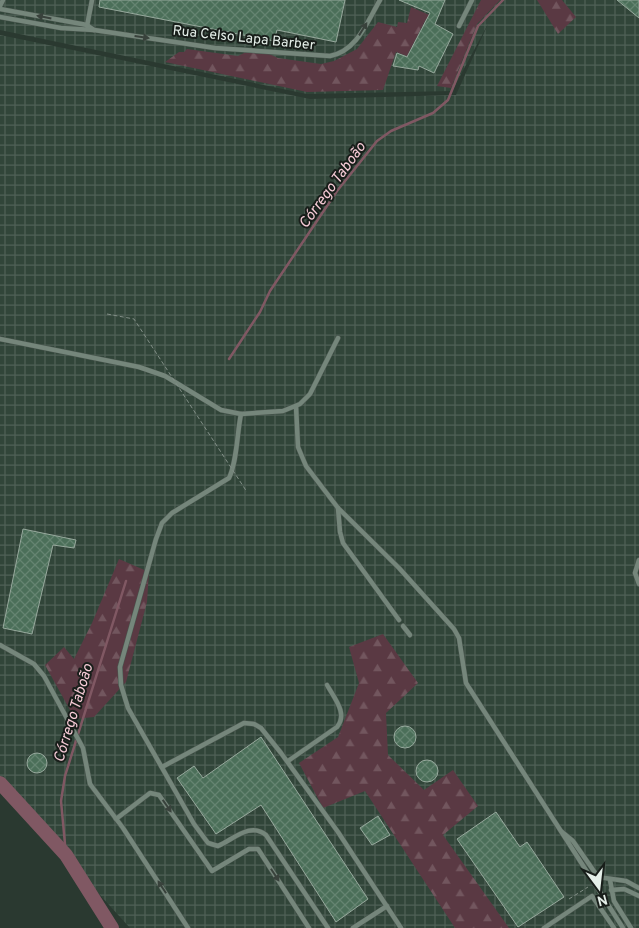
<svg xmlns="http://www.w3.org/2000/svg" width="639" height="928" font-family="Overpass,sans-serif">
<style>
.industrial{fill:url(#industrial-grid)}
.forest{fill:url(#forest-firs)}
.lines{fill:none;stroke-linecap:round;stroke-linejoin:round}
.stream{stroke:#805863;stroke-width:2.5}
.river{stroke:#805863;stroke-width:14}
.building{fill:url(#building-cross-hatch);stroke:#97a99d}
.lane-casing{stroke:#49564e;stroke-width:5.5}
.path{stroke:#828f87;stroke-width:1;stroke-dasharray:4 2.5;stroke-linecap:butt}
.lane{stroke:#75867b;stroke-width:4.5}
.path-bridge{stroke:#828f87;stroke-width:1;stroke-dasharray:4 2.5;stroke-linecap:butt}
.oneway{fill:#39423c}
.labels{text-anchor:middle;stroke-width:4;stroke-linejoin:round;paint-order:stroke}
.street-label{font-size:14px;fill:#e5efe9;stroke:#181e1a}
.water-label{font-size:15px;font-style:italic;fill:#f6cbd6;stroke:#181e1a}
</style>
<defs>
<pattern id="industrial-grid" width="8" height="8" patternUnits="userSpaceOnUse" patternTransform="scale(1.25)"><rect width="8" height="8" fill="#314539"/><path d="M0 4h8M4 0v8" fill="none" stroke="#4f6056"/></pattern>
<pattern id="forest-firs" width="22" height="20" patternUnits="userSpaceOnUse" patternTransform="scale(1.25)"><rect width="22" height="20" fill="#5a3943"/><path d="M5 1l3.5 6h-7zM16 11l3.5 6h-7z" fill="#72565e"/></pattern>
<pattern id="building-cross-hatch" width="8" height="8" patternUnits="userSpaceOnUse" patternTransform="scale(1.25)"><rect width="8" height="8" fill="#4b6f59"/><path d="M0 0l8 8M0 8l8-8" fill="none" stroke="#658471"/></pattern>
</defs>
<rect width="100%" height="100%" fill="#2a3930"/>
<polygon class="industrial" points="0,0 639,0 639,928 130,928 0,785 0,35 310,99 456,95 488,24 452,91 307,94 0,30"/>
<g class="forest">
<polygon points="481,0 500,0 477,24 451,88 437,86"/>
<polygon points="537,0 562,0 576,17 558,34"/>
<polygon points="411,7 434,17 432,22 426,19 407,56 396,52 383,90 307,92 165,62 179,52 184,52 187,49 238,56 246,52 267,53 278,58 321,64 334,61 357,49 378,22 397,27 398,22 407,23"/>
<polygon points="119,559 149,572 147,602 126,682 94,717 75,719 45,665 64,647 74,659 92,623"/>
<polygon points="383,634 418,683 386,713 388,755 424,790 453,770 478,806 443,835 509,928 455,928 365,791 323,808 299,763 338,737 359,683 349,647"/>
</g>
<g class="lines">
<g class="stream">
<polyline points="229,359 260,312 270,291 337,191 377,141 391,131 433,113 448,100 478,26 503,0"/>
<polyline points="66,855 61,801 65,776 126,581"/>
</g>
<polyline class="river" points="0,783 66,855 112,928"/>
</g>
<g class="building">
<polygon points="100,0 345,0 336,42 277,30 274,41 99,7"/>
<polygon points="399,0 445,0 435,24 453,34 434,73 419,66 418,70 393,66 397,53 407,57 430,13"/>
<polygon points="617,0 639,0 639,18"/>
<polygon points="23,529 76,540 74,548 53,545 32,634 3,628"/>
<circle cx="405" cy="737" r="11"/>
<polygon points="261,737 368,899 336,922 261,805 216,834 177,778 194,766 203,778"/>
<circle cx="37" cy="763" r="10"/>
<circle cx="427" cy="771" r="11"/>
<polygon points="496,812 520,847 527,842 564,897 518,927 457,839"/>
<polygon points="378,816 390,835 372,845 360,828"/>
</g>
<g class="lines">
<defs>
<g id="lane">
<polyline points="0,6 3,0"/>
<polyline points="0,9 87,25 94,30"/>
<path d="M0,17L61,28L94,30L215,48L330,56C357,51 367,22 380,0"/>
<polyline points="87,26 92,0"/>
<polyline points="459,26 472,0"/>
<polyline points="0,339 139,367 165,376 221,410 241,414 283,411 300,404 310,394 338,338"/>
<polyline points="296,406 298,447 306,466 338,508 399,568 454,629 459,638 466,683 623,928"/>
<path d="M241,414C237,433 237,462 229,478L172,513L162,523L156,539L120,667L121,685L128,708L194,824L208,843L218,846C234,839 250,822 266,835L328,928"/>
<polyline points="338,508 340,532 343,543 399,620"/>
<polyline points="639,560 635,573 639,584"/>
<polyline points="403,626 410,635"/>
<polyline points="0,645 34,664 44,676 83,748 90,784 123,828 188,928"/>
<path d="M288,761L337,727C348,714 335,699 327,685"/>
<polyline points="162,767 244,723 254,724 261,728 281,753 338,832 401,928"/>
<polyline points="116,819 150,793 159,795 212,871 249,849 258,849 309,928"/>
<polyline points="562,832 573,841 598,877 626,881 639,888"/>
<polyline points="610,880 614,901 631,928"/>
<polyline points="611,890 624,889 639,896"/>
<polyline points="353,928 387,906"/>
<polyline points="544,928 592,896 614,928"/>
</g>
</defs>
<use href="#lane" class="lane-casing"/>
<polyline class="path" points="569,899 588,887"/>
<use href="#lane" class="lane"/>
<polyline class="path-bridge" points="107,314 134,319 247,492"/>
</g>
<defs><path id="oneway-solid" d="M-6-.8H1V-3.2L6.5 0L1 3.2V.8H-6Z" transform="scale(1.25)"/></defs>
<g class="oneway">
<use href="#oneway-solid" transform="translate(44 17) rotate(-169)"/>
<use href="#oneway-solid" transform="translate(363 29) rotate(-58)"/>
<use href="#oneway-solid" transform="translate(142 37) rotate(8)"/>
<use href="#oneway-solid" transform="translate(167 806) rotate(55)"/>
<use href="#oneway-solid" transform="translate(275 875) rotate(57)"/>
<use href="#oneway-solid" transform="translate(162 887) rotate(-123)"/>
</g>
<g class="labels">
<g class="street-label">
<text transform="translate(244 37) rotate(6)" y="5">Rua Celso Lapa Barber</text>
</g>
<g class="water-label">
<text transform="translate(332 185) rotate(-54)" y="5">Córrego Taboão</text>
<text transform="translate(73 713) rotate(-73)" y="5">Córrego Taboão</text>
</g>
</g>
<g transform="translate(599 888) rotate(165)" stroke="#181e1a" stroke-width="4" paint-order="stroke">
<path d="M0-4L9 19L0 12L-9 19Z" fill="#e5efe9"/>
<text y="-8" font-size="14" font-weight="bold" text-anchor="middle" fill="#e5efe9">N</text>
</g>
</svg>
